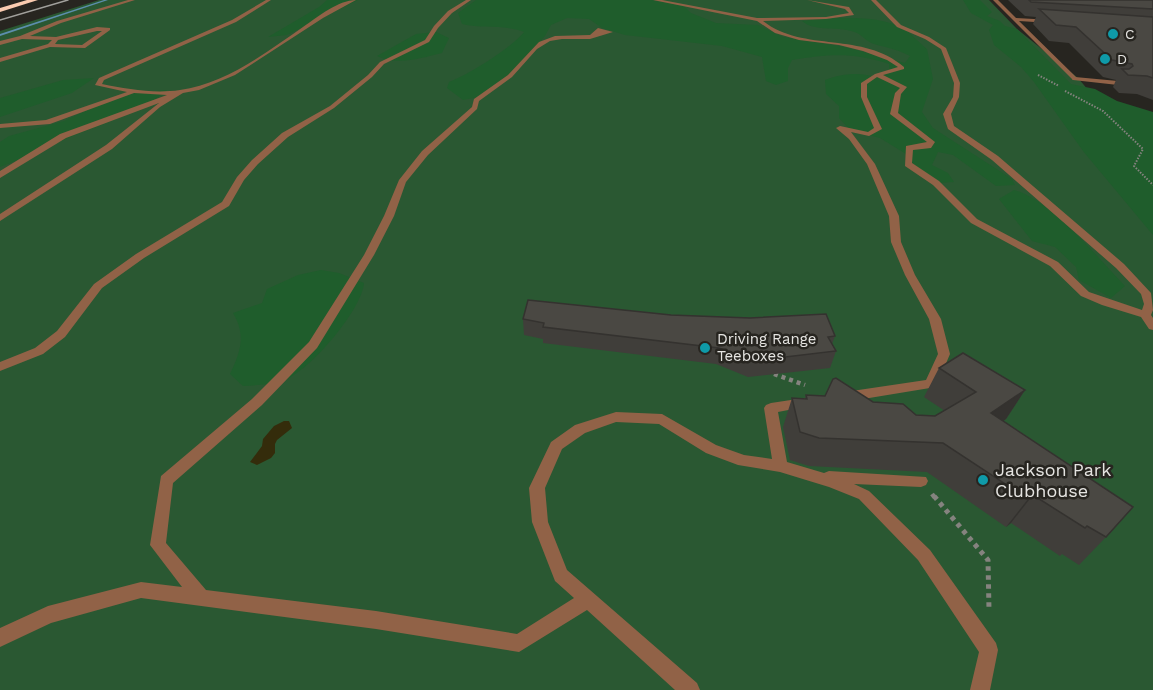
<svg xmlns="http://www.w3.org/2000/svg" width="1153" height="690" font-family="'Work Sans',sans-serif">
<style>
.green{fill:#2a5832}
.forest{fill:#1f5d2c}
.sand{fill:#342c0b}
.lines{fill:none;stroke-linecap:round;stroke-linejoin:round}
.stream{fill:#5c8ead;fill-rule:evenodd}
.path-far2{stroke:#85837f;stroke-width:2;stroke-dasharray:1.5 1.5;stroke-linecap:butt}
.path-far1{stroke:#85837f;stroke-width:4.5;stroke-dasharray:4 4;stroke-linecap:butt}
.path{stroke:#85837f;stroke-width:5;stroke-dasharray:4.5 4.5;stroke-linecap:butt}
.service{fill:#916247;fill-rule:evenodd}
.minor{fill:#916247;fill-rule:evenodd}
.motorway{fill:#facbb0;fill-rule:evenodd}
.tram{stroke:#a1a09c;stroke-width:1.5}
.wall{fill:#403e3a}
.shaded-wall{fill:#34322f}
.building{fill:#4a4843;stroke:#34322f;stroke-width:1.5}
.culture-dot{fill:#0f9aa8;stroke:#272520;stroke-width:2}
.labels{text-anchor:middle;stroke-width:5;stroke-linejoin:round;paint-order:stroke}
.far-poi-label{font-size:14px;fill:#e5e4e1;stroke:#272520;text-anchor:start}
.poi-label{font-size:15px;fill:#e5e4e1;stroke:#272520;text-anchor:start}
.near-poi-label{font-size:18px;fill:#e5e4e1;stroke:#272520;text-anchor:start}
</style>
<rect width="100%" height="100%" fill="#272520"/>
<polygon class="green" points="99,0 989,0 1017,29 1078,78 1153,167 1153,690 0,690 0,31"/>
<g class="forest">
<polygon points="327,0 358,0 287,35 268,37 319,7"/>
<path d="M476,0H651L684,6L691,13L716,23L758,25L783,37L845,47L905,63L910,56C897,49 888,48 874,44C867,42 863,36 857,33C840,25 816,33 802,21C831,18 876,14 903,28C907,30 921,44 927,49L933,79L922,112L933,128L1012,179L1015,185L996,186L953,155L938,152L932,165L948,173L954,182L936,183L919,173L906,154L880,138L850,130L839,118V106L826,94L825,80C845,73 859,72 879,78L889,72V64C853,52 829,54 792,60L788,68V81L776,85L766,81L762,57L722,46L625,35L602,28L589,19L567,18L551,25L545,36L503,82L484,96L463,100L447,88L449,82C470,74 510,49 524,32C504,24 483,29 462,24L458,13Z"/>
<polygon points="963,0 980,0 992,12 987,16 1000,21 1005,26 1017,29 1071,84 1095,89 1117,101 1153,112 1153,235 1083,151 1034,82 1021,67 994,45 989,30 993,25 971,13"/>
<path d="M436,32L449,38L442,53C421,58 398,66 377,56L416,34Z"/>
<polygon points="94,78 72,93 0,117 0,98 63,80"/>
<path d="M167,90C138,115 102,123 68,138C45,148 23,159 0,167V142L9,136L64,121L107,101L135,93Z"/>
<path d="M1014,190C1051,200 1098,258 1125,286L1111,298L1079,280L1076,267L1055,247L1032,241L999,199Z"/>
<path d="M321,270L339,273L364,283C362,310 307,375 280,382C268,385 255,385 243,386L230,374C241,351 246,335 233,313L262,303L267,289L298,275Z"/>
</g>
<polygon class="sand" points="284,421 289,421 292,428 277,440 275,444 275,453 271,458 257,465 250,462 262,446 263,439 274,426"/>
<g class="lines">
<polygon class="stream" points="104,0 108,0 0,36 0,34"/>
<g class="path-far2">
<polyline points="1038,75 1059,86"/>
<polyline points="1065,91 1103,111 1143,149 1134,166 1153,185"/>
</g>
<g class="path-far1">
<polyline points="774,374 805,385"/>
<polyline points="932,494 935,498"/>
</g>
<polyline class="path" points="934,496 988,560 989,610"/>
<g class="service">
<path d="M128,0H135L61,23L30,36L56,37L97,27L110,28V30L85,48L50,47L0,62V58L48,44L52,40L22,39L0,45V41L20,36L57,21ZM97,31H102L82,45L55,44L58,40Z"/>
<path d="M266,0H271L236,22L104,80L102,84C127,89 154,94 180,90C225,84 267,52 303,27C318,17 338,0 356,0L323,18L235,75L199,90L183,93L160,107L112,149L0,221V214L106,145L159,103L66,138L0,178V171L60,134L167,95L134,93L50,124L0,128V124L46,120L127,92L95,85L99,78L232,20Z"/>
<polygon points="466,0 471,0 452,13 438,28 429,42 384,64 372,77 334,108 288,137 258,164 244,180 229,206 144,258 102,288 65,337 43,354 0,371 0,362 35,348 57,331 94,284 136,254 222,202 237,177 252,160 282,133 330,106 368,75 380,62 425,40 434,26 448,11"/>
<path d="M653,0H662L757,18L826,17L849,13L845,9L807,0L849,7L854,15L826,19L763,21C804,53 863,31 904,67V69L883,75L907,87L901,94L898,113L935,142L931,148L913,150L912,163L939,181L977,219L1058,262L1089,292L1142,310L1144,304L1141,294L1116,268L992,160L948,129L943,114L953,97L954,83L941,49L925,39L897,27L871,0H876L901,25L929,37L946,48L960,83L959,97L951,114L954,126L998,156L1124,264L1151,293L1153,310L1151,315L1153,318V330L1149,329L1141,317L1102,305L1081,296L1050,266L971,223L933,185L905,166L906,146L927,142L890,114L895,93L900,88L877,77L867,84V97L882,129L869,136L851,132L875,164L899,216L901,242L915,275L941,319L950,354L936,387L845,402L840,400L838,397L840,394L845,392L926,380L938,354L929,319L905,275L891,242L889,216L867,164L849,139L836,128L840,126L868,132L874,128L861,97V83L875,74L898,67L887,60L863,51L839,45L799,40L775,33L757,21Z"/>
<polygon points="598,28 613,32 590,39 562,39 550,41 537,49 512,77 479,101 477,109 428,155 406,182 394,216 374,255 317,348 262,405 173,483 166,543 206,590 376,611 517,634 574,598 555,581 532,522 529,488 551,442 575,425 616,412 662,414 716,445 744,455 772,459 764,408 766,405 771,403 804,398 809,400 811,403 809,406 778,412 787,462 824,473 829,471 926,477 928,481 926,485 921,487 854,484 869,491 930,550 996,643 998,650 990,690 970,690 979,652 918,560 859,499 829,487 780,472 738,465 706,453 659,424 616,422 585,433 562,449 545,488 548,522 567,570 697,683 700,690 675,690 587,610 519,652 376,629 141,598 51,623 0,647 0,628 48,606 141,582 182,587 150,545 161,476 252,399 309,342 364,255 384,216 399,180 422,151 472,107 474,99 508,75 539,42 555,36 590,35"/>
<polygon points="1075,77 1118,81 1121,83 1118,85 1073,80 1072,79"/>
</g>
<polygon class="minor" points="993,0 998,0 1016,18 1052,20 1050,23 1019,21 1077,78 1077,80 1073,80"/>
<polygon class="motorway" points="27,0 38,0 0,12 0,8"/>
<polyline class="tram" points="0,20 68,0"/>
</g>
<g class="wall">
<polygon points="1008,0 1153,0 1153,100 1137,94 1119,93 1113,87 1116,80 1103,77 1069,43 1049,41 1033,24 1036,17 1025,16"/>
<polygon points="671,315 750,318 835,336 832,344 836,351 830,368 748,377 716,364 543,343 543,339 524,335 523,319"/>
<polygon points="939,368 1025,390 1006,419 1003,421 1106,537 1079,565 1062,554 1060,556 1011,523 1006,527 927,472 809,466 790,460 783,427 792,398 805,399 806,395 873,402 916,415 935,416 945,411 924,397"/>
</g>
<g class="shaded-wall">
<polygon points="1025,390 1006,419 974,441 991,413"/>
<polygon points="1033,495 1011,523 1006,527 1028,499"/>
</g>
<g class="building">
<polygon points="1029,0 1153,0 1153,9 1031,2"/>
<polygon points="1039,9 1153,17 1153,78 1147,76 1128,75 1122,69 1129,69 1133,66 1132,64 1112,60 1076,27 1056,25"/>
<polygon points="528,300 671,315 750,318 826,314 835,336 828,337 836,351 752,361 719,348 543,327 544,323 523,319"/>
<polygon points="963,353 1025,390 991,413 1133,507 1106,537 1087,526 1085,528 1033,495 1028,499 943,443 819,438 800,432 792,398 807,399 806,395 825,396 833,379 836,378 873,402 903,404 916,415 935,416 976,392 939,368"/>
</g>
<g class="culture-dot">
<circle cx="1113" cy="34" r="6"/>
<circle cx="1105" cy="59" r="6"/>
<circle cx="705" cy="348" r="6"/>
<circle cx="983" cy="480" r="6"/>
</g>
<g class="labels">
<g class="far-poi-label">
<text x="1125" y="39">C</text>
<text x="1117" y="64">D</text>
</g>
<g class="poi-label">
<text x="717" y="344">Driving Range<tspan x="717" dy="17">Teeboxes</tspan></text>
</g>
<g class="near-poi-label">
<text x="995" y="476">Jackson Park<tspan x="995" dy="21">Clubhouse</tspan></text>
</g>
</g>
</svg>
